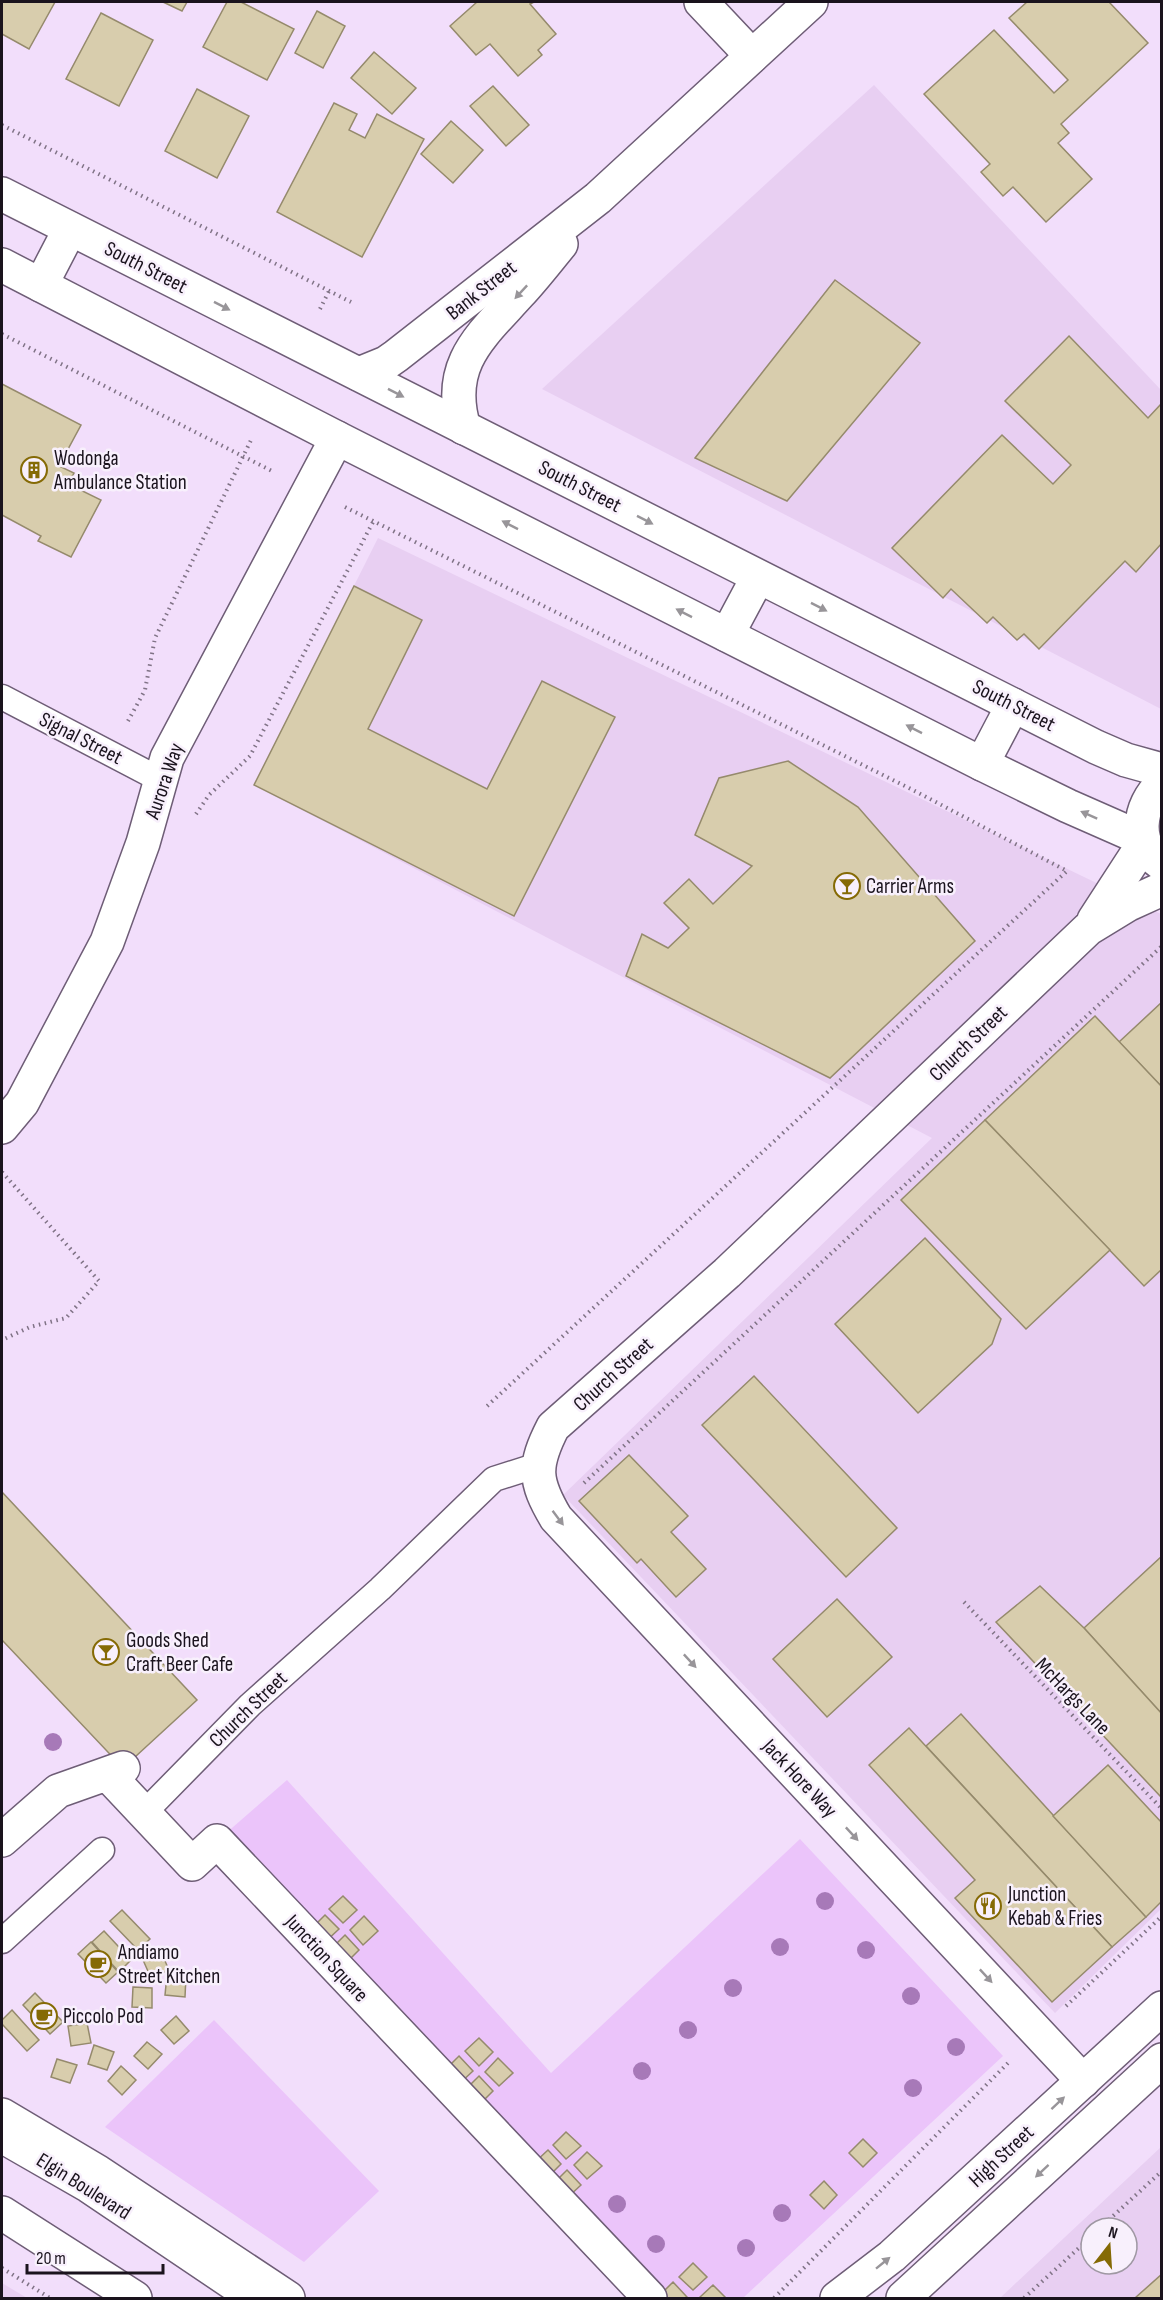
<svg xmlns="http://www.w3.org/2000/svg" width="1163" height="2300" font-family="'Sofia Sans Condensed',sans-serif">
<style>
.built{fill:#e8cff2;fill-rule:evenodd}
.green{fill:#ebc4fa}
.building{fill:#d8cdad;stroke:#958a6c;stroke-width:1.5}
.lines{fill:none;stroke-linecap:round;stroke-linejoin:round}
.service-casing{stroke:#6e5d76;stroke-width:27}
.pedestrian-casing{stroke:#6e5d76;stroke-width:36}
.minor-casing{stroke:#6e5d76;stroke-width:36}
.tertiary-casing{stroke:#6e5d76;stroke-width:36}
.secondary-casing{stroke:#6e5d76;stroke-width:36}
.path{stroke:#807386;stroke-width:4;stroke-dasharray:1.5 4.5;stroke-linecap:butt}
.service{stroke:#fff;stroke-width:24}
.pedestrian{stroke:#fff;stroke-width:33}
.minor{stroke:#fff;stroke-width:33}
.tertiary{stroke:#fff;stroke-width:33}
.secondary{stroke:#fff;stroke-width:33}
.tree{fill:#a779b8}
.oneway{fill:#989599}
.labels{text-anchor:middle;stroke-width:5;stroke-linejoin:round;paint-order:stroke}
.street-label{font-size:21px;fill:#1a131d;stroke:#f8f0fc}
.poi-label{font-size:21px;fill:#1a131d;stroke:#f8f0fc;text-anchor:start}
</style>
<rect width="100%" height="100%" fill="#f2defb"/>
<g class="built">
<polygon points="874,85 1161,390 1161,709 542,389"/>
<polygon points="378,538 1161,914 1161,1911 1160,1910 1055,2013 563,1495 932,1138 254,785"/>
<path d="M1161,2147V2298H1000ZM1091,2228H1127V2264H1091Z"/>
<polygon points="2,2283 27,2298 2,2298"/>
</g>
<g class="green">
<polygon points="287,1780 551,2073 800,1839 1003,2056 743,2298 650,2298 217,1841"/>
<polygon points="214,2020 379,2191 304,2262 105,2127"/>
</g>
<g class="building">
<polygon points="2,2 55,2 29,49 2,34"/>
<polygon points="163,2 187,2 182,11"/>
<polygon points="227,2 241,2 294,29 267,80 203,47"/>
<polygon points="477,2 534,2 530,4 556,34 538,50 542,55 518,76 490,44 476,55 450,26"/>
<polygon points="1027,2 1109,2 1148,43 1061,124 1069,133 1058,143 1092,179 1046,222 1013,187 1003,196 981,172 990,164 924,94 994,30 1054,93 1068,80 1009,18"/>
<polygon points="317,11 345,26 323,68 295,53"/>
<polygon points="101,13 153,40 119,106 66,79"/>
<polygon points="374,52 416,88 392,114 351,78"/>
<polygon points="493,86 529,125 506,146 470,106"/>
<polygon points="197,89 249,116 217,178 165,151"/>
<polygon points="334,103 357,114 349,130 365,138 377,114 424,139 362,257 277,212"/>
<polygon points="451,121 483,150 453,183 421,154"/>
<polygon points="835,280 920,343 787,501 695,458"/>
<polygon points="1069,336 1148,418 1162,403 1162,543 1136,572 1125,561 1039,649 1024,634 1017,640 993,617 987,623 951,589 943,598 892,548 1002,435 1053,484 1071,465 1005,401"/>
<polygon points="2,384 81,425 59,466 74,473 68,484 101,500 71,557 38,541 41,536 2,515"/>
<polygon points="354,586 422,620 368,729 487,789 542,681 615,717 514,916 254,785"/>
<polygon points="788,761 858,807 975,941 830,1078 626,976 642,934 668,948 689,928 664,903 689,879 713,904 752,866 695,835 719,778"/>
<polygon points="1162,1002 1162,1087 1119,1042"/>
<polygon points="1095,1016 1162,1087 1162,1269 1144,1286 985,1120"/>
<polygon points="985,1120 1110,1250 1026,1329 901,1200"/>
<polygon points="925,1238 1001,1319 992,1344 918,1413 835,1324"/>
<polygon points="754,1376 897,1528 846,1577 702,1425"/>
<polygon points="629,1455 688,1516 671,1532 706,1569 676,1597 641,1559 637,1563 579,1501"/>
<polygon points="2,1492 197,1700 123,1768 2,1640"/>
<polygon points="1162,1556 1162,1714 1084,1628"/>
<polygon points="1040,1586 1084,1628 1162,1714 1162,1798 996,1622"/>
<polygon points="837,1599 892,1657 827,1717 773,1659"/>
<polygon points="961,1714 1146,1917 1112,1947 926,1746"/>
<polygon points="909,1728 1112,1947 1052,2002 955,1898 975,1880 869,1765"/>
<polygon points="1108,1765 1162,1823 1162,1901 1146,1917 1053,1816"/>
<polygon points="343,1896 357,1910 343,1923 329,1909"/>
<polygon points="122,1910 150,1939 138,1950 110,1921"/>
<polygon points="325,1915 339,1929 324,1943 311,1929"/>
<polygon points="364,1916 378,1931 363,1945 350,1930"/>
<polygon points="104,1931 131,1960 119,1972 92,1942"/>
<polygon points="345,1935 359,1950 345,1964 331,1949"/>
<polygon points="91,1942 118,1972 106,1983 78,1954"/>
<polygon points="161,1952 169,1970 151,1978 143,1960"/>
<polygon points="167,1975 186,1976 185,1997 165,1995"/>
<polygon points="133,1987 152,1988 152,2008 132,2007"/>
<polygon points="35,1993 63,2022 50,2034 23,2005"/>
<polygon points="12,2010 39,2040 27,2051 2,2024 2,2020"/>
<polygon points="176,2016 189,2031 174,2044 161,2030"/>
<polygon points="87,2023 91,2043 71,2046 68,2026"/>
<polygon points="479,2038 493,2052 479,2066 465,2051"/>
<polygon points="147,2042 162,2054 148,2069 134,2056"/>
<polygon points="94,2045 114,2052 107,2070 88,2064"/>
<polygon points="459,2056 473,2071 459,2084 445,2070"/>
<polygon points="498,2058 513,2073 499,2086 485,2072"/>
<polygon points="57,2059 77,2065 70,2083 51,2077"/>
<polygon points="121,2066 136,2080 122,2095 108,2081"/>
<polygon points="479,2076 493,2091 479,2105 465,2090"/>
<polygon points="566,2132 581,2146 566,2159 553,2145"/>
<polygon points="863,2139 877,2153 863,2167 849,2153"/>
<polygon points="548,2150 561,2164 547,2178 533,2164"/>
<polygon points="587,2152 602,2166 587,2179 574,2165"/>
<polygon points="567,2170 581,2185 567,2198 553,2184"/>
<polygon points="824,2181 837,2195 824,2209 810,2195"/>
<polygon points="693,2263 707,2277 693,2290 679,2277"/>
<polygon points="1162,2274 1162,2298 1135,2298"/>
<polygon points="673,2282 687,2297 685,2298 661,2298 659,2296"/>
<polygon points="713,2285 726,2298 699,2298"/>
</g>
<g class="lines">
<defs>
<g id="service">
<polyline points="2,697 161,780"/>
<polyline points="144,1813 250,1705 380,1589 494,1479 538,1465"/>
<polyline points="2,1941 102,1850"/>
</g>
<g id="pedestrian">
<polyline points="2,1840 58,1791 123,1768 112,1779 192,1864 217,1841 650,2298"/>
<polyline points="2,2115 98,2172 288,2298"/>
</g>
<g id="minor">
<polyline points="701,2 752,56"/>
<polyline points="359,374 386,363 396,356 598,198 811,2"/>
<path d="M464,428C445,365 480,337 519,294C534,278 547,261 561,244"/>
<polyline points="1094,920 1144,843"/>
<polyline points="2,1127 22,1103 107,942 143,843 167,758 337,438"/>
<path d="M1083,2081L556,1518C534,1481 533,1466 553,1427L727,1273L1088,929L1129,904L1162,889"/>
</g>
<g id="tertiary">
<polyline points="2,194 1096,747 1126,760 1162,770"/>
<polyline points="2,265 337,438 982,764 1068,806 1143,839"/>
<polyline points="41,285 70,229"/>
<polyline points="727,635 758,577"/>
<polyline points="982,764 1013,705"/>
<path d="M1162,784C1138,806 1133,844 1162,864"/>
</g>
<g id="secondary">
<polyline points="2,2136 89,2186 255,2298"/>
<polyline points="2,2213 135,2298"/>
<polyline points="837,2298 892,2256 1162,2008"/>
<polyline points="903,2298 1162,2060"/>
</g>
</defs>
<use href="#service" class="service-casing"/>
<use href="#pedestrian" class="pedestrian-casing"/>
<use href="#minor" class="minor-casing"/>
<use href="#tertiary" class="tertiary-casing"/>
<use href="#secondary" class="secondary-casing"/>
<g class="path">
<polyline points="2,125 351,302"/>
<polyline points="320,309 329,291"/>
<polyline points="2,334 274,472"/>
<polyline points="345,507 911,789 1067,871 486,1407"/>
<polyline points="128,721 145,690 155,638 252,438"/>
<polyline points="196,814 209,795 250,756 373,522"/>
<polyline points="2,1172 99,1281 66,1318 30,1327 2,1340"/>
<polyline points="584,1483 1162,946"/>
<polyline points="964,1602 1162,1809"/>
<polyline points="1066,2006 1162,1916"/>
<polyline points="1100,2228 1162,2171"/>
<polyline points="2,2268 50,2298"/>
<polyline points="774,2298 1009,2062"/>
<polyline points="1024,2298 1091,2237"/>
</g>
<use href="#service" class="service"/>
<use href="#pedestrian" class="pedestrian"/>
<use href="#minor" class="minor"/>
<use href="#tertiary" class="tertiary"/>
<use href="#secondary" class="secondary"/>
</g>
<g class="tree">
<circle cx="53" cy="1742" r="9"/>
<circle cx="825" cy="1901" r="9"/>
<circle cx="780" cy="1947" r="9"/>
<circle cx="866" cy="1950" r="9"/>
<circle cx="733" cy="1988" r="9"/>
<circle cx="911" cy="1996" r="9"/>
<circle cx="688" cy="2030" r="9"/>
<circle cx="956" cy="2047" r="9"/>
<circle cx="642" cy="2071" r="9"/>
<circle cx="913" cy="2088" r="9"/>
<circle cx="617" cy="2204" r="9"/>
<circle cx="782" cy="2213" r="9"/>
<circle cx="656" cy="2244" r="9"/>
<circle cx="746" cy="2248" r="9"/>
</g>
<defs><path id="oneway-solid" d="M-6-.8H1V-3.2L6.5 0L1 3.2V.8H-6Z" transform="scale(1.5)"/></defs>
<g class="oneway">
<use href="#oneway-solid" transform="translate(521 292) rotate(133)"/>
<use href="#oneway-solid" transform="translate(222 306) rotate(27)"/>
<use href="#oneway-solid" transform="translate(396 393) rotate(27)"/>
<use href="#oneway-solid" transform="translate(645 520) rotate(27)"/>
<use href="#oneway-solid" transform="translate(510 525) rotate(-153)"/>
<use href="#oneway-solid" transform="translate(819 607) rotate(27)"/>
<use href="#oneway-solid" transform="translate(684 613) rotate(-153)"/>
<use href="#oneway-solid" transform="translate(914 729) rotate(-153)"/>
<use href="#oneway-solid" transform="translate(1089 815) rotate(-156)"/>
<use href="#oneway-solid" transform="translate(558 1518) rotate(53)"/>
<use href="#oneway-solid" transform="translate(690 1661) rotate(47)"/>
<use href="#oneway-solid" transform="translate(852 1834) rotate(47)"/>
<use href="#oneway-solid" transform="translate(986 1976) rotate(47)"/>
<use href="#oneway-solid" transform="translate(1058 2103) rotate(-43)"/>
<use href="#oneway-solid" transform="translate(1042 2171) rotate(137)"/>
<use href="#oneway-solid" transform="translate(883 2263) rotate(-39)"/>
</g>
<defs>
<symbol id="building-ring" viewBox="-11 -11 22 22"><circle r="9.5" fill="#f8f0fc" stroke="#856a05" stroke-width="1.5"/><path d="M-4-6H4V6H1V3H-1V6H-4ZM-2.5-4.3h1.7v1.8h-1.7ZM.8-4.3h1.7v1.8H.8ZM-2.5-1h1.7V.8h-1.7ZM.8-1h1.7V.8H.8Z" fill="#856a05"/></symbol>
<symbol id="bar-ring" viewBox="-11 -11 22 22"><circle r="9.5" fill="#f8f0fc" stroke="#856a05" stroke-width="1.5"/><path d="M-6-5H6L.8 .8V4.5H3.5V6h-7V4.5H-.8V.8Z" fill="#856a05"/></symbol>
<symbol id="restaurant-ring" viewBox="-11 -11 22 22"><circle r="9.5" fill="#f8f0fc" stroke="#856a05" stroke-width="1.5"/><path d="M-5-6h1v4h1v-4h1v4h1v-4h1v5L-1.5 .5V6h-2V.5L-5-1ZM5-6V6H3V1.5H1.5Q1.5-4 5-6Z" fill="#856a05"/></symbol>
<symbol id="cafe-ring" viewBox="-11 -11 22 22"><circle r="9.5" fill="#f8f0fc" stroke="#856a05" stroke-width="1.5"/><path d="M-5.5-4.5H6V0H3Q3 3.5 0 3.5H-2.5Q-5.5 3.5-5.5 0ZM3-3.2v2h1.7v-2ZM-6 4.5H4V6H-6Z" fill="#856a05"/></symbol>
</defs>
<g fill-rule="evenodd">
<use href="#building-ring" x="19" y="455" width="30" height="30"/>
<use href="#bar-ring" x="832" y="871" width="30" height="30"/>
<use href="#bar-ring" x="91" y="1637" width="30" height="30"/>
<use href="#restaurant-ring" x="973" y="1891" width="30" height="30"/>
<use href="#cafe-ring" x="83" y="1949" width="30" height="30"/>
<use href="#cafe-ring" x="29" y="2001" width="30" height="30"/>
</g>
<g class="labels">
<g class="street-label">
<text transform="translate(146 267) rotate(27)" y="7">South Street</text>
<text transform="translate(481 290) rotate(-38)" y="7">Bank Street</text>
<text transform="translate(580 486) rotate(27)" y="7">South Street</text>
<text transform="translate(1014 705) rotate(27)" y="7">South Street</text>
<text transform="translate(81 738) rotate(27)" y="7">Signal Street</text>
<text transform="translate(164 781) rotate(-71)" y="7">Aurora Way</text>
<text transform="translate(968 1043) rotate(-44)" y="7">Church Street</text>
<text transform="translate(613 1374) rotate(-42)" y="7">Church Street</text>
<text transform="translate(1073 1696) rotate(46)" y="7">McHargs Lane</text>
<text transform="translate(248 1709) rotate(-44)" y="7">Church Street</text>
<text transform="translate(800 1778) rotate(47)" y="7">Jack Hore Way</text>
<text transform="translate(327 1958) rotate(47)" y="7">Junction Square</text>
<text transform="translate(1001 2156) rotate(-43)" y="7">High Street</text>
<text transform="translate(84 2186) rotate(32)" y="7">Elgin Boulevard</text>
</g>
<g class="poi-label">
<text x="54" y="465">Wodonga<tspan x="54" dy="24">Ambulance Station</tspan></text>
<text x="866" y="893">Carrier Arms</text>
<text x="126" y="1647">Goods Shed<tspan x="126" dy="24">Craft Beer Cafe</tspan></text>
<text x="1008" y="1901">Junction<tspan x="1008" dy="24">Kebab &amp; Fries</tspan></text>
<text x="118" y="1959">Andiamo<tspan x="118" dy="24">Street Kitchen</tspan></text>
<text x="63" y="2023">Piccolo Pod</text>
</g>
</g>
<rect width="1163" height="2300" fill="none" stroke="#1a131d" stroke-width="6"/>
<g transform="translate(1109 2246) rotate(17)"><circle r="28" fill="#f8f0fc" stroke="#9f98a3" stroke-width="1.5"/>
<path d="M0-4.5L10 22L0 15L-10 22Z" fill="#856a05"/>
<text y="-9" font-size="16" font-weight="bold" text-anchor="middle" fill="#1a131d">N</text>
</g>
<path d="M27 2264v9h136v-9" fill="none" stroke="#1a131d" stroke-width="3"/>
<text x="36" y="2264" font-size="18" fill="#1a131d" stroke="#f8f0fc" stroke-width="4.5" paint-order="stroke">20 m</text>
</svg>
